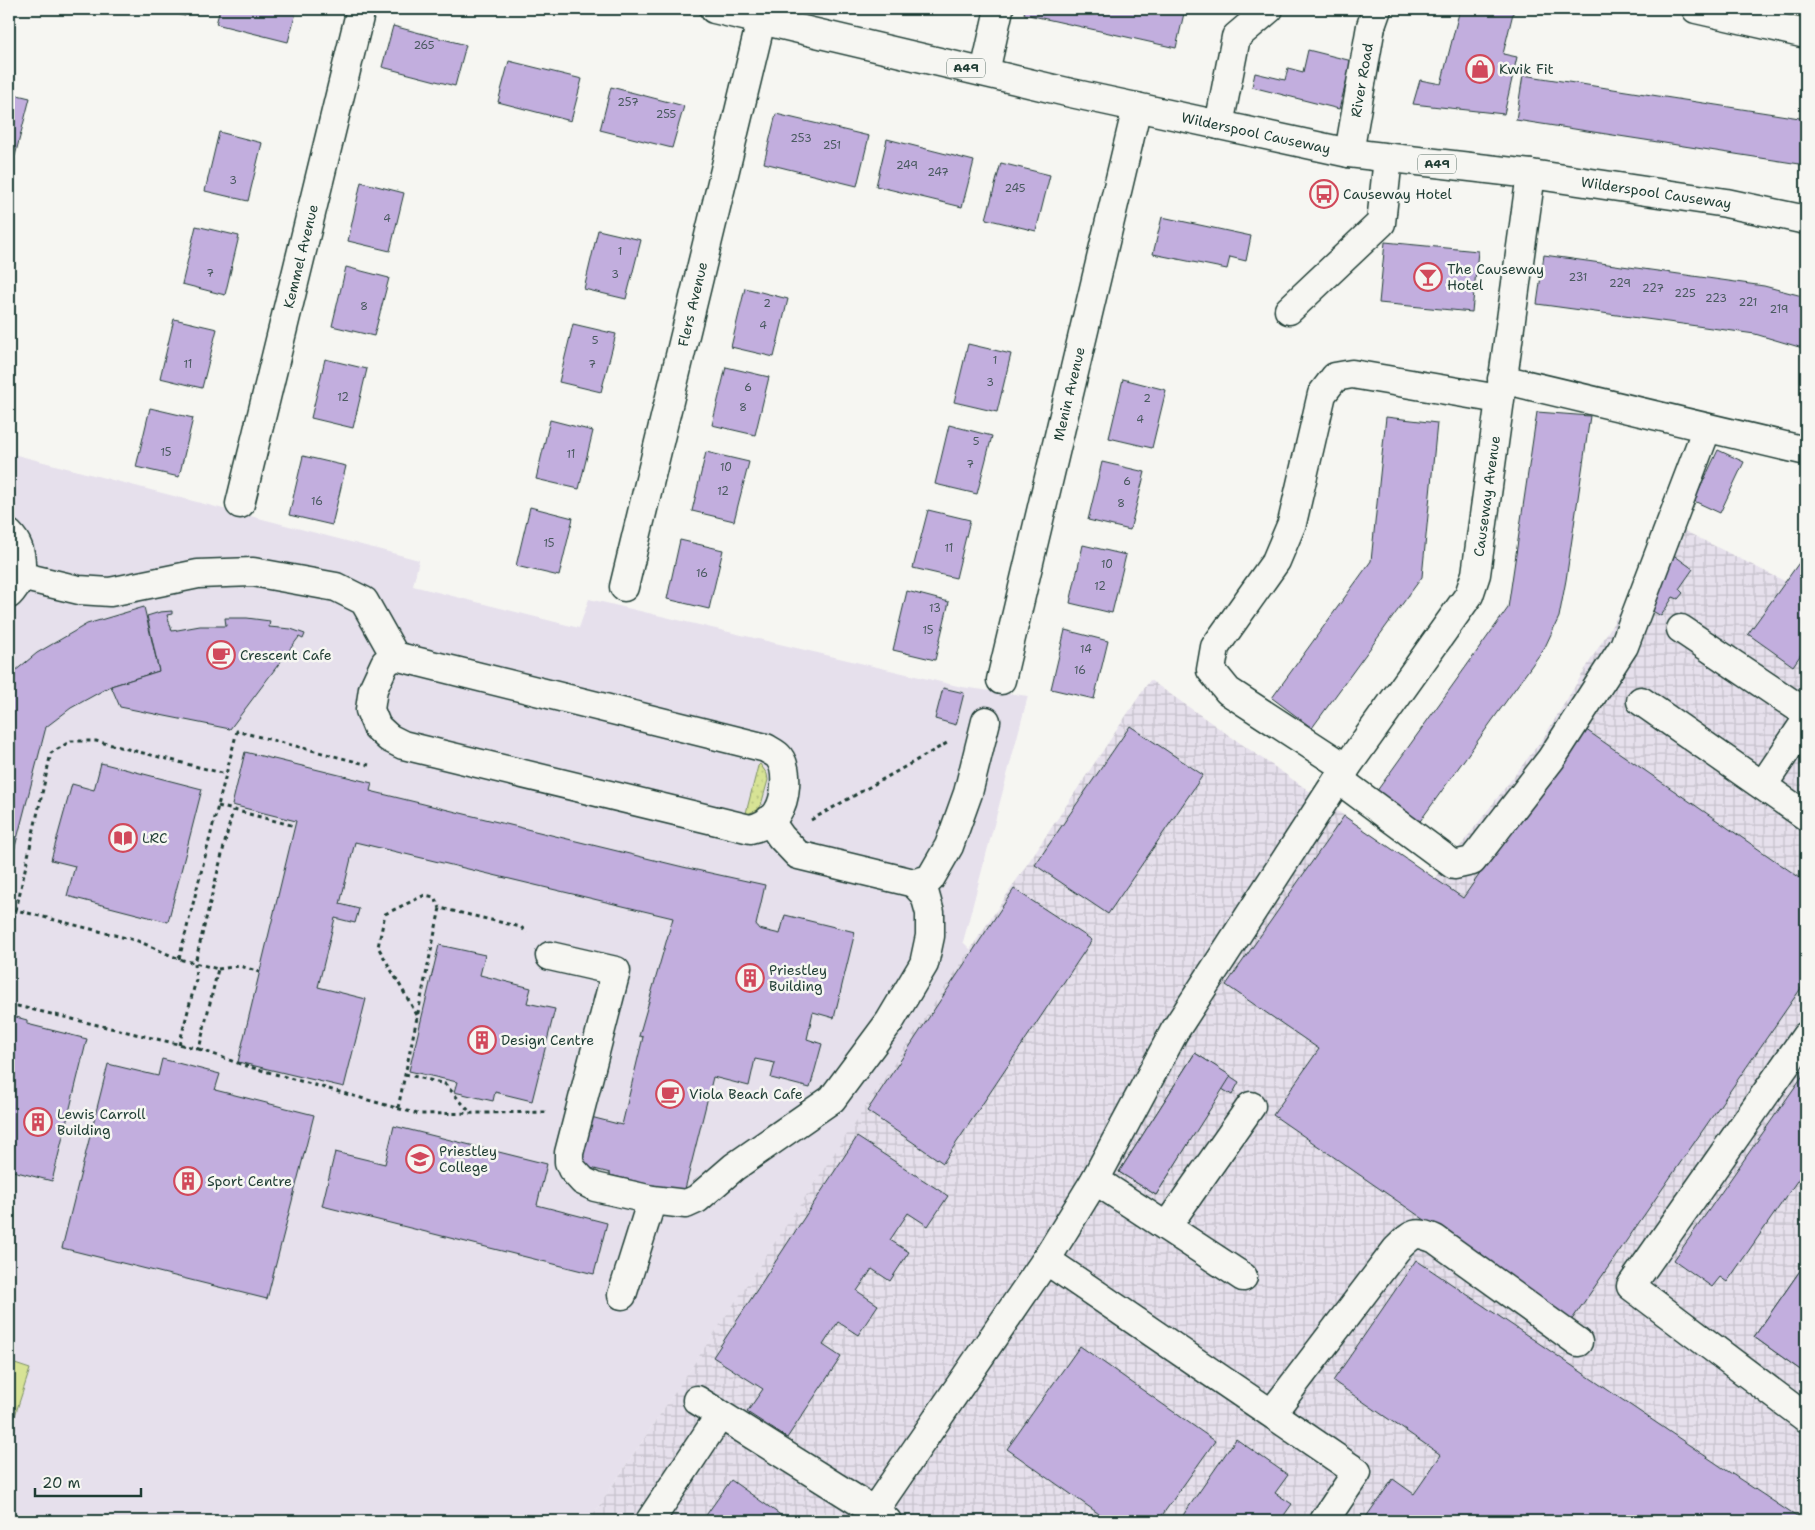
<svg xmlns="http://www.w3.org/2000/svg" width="1815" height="1530" font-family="'Shantell Sans',sans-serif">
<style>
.built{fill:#e6e0ec}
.industrial{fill:url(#industrial-grid)}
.grass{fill:url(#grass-dots);stroke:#7b9064}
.park{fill:#d7e395;stroke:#7b9064}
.building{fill:#c2aede;stroke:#1f3d34}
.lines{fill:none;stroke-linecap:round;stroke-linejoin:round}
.minor-casing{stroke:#1f3d34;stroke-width:31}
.highway-casing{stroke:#1f3d34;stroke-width:31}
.path{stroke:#1f3d34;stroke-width:3;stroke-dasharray:4 4;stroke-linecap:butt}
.minor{stroke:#f6f6f2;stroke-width:28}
.highway{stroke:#f6f6f2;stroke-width:28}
.labels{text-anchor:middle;stroke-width:5;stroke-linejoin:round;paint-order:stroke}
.number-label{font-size:11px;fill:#48595e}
.shield{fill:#f6f6f2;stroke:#60746d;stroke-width:1}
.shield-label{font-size:12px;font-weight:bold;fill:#1f3d34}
.poi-label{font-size:14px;fill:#1f3d34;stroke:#f6f6f2;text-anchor:start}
.street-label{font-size:14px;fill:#1f3d34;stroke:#f6f6f2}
</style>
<defs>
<pattern id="industrial-grid" width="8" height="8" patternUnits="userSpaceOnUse" patternTransform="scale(1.25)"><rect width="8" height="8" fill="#e6e0ec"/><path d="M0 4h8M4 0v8" fill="none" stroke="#c5c1cb"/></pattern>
<pattern id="grass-dots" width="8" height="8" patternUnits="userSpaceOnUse" patternTransform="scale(1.25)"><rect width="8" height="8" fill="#d7e395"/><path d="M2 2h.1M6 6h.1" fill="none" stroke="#b8c481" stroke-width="1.8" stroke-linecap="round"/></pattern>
</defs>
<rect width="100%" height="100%" fill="#f6f6f2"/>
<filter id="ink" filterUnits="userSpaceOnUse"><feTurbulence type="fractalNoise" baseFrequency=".02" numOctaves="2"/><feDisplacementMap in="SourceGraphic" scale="10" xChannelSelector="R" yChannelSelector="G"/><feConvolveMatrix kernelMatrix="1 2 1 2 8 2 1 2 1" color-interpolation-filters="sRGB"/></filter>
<g filter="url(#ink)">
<polygon class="built" points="9,453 419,560 413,586 579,628 589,599 962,687 1028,696 963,942 971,950 589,1521 9,1521"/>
<polygon class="industrial" points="1673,525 1806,592 1806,1521 589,1521 1150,680 1435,879 1544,737"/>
<polygon class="grass" points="760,764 767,774 768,780 761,805 758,810 747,814 746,813 758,766"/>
<g class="park">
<polygon points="1733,9 1806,9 1806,26"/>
<polygon points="9,1362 30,1369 9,1434"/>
</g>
<g class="building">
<polygon points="155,9 187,9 185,16"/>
<polygon points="220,9 297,9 288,42 216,24"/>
<polygon points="1025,9 1185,9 1176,48 1024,14"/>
<polygon points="1460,9 1514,9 1503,54 1517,57 1504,114 1413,104 1420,80 1441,84"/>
<polygon points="393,26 466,45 455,86 382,67"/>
<polygon points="1308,50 1352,61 1339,109 1252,87 1255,73 1285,80 1288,68 1303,72"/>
<polygon points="509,61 582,79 571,121 498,102"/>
<polygon points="1523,75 1806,119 1806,165 1516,120"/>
<polygon points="611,87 684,106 672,148 600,130"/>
<polygon points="9,93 30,98 15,156 9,155"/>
<polygon points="776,114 869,136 857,186 764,163"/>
<polygon points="219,132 262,143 248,201 205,191"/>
<polygon points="887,139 974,161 962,207 876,186"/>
<polygon points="1001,163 1050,175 1036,231 986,219"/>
<polygon points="9,180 13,181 9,200"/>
<polygon points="361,182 404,193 390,251 348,241"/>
<polygon points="1162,217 1251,236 1246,261 1230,257 1227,269 1153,254"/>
<polygon points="196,226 239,236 225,295 182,284"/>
<polygon points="598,230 641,240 626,299 584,289"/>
<polygon points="1385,242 1478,251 1472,312 1379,303"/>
<polygon points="1544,255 1764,286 1806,297 1806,349 1755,334 1537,304"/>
<polygon points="346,267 389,278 374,336 332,326"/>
<polygon points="745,288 788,299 774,357 731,347"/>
<polygon points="174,319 217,329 202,388 160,378"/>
<polygon points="573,324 616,334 601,392 559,382"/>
<polygon points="968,344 1011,354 997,412 954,402"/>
<polygon points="325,359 367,369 353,428 311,418"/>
<polygon points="726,367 769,377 755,435 712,425"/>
<polygon points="1123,379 1166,390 1152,448 1109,438"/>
<polygon points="150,408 193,418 179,477 136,467"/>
<polygon points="1537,412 1590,416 1566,580 1559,617 1545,647 1418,824 1374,795 1508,608"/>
<polygon points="1386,417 1437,423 1422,577 1312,728 1272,698 1371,561"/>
<polygon points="550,420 593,431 579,489 536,479"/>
<polygon points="949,425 992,436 977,494 935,484"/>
<polygon points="1718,450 1744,462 1720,513 1694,501"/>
<polygon points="706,452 749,462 734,521 692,511"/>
<polygon points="303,456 346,466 332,525 289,515"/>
<polygon points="1102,462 1145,472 1130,530 1088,520"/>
<polygon points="530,507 573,518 559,576 516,566"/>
<polygon points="928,510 970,520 956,578 913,568"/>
<polygon points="680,540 723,550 709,609 667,599"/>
<polygon points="1083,545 1126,555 1112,613 1070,603"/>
<polygon points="1668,551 1693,569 1679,589 1683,593 1678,599 1673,597 1661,616 1646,607"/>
<polygon points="1806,553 1806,647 1793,666 1748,634"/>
<polygon points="907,591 949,602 935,660 893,650"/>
<polygon points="144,607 159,671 111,686 71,708 46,727 9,870 9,676 37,653 87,624"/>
<polygon points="172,611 172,614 167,615 172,631 200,626 226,626 225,618 247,618 270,621 269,627 291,629 305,634 303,639 299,637 230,729 120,707 111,686 159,671 147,616 160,612"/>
<polygon points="1065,630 1108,641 1094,699 1051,689"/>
<polygon points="943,688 964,693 956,725 935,719"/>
<polygon points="1130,726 1203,775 1108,914 1035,865"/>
<polygon points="1582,727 1806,882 1806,981 1571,1321 1273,1115 1319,1049 1226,985 1344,816 1463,898"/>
<polygon points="245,752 372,783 370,791 683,867 765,885 756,925 759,929 780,934 785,915 855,932 834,1018 813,1012 807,1039 822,1044 810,1088 771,1078 775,1063 755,1059 749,1086 713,1077 684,1193 610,1175 610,1173 571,1163 583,1115 622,1125 643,1037 639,1036 673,918 355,842 340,904 359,909 355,923 335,918 318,987 366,999 344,1087 238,1062 296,821 232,805"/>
<polygon points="101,763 202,789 168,922 67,896 75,866 51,860 72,784 94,790"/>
<polygon points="1014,889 1092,940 943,1163 867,1111"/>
<polygon points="439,945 485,955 480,975 531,988 527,1003 555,1009 532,1101 495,1092 493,1101 454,1092 457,1082 409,1071"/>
<polygon points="9,1015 27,1020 27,1024 87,1039 52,1181 9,1170"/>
<polygon points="1195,1053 1239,1082 1232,1095 1222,1089 1156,1195 1119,1172"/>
<polygon points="1195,1053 1231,1076 1156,1195 1119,1172"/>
<polygon points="162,1059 220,1074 215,1090 314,1115 267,1299 62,1248 108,1064 158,1076"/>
<polygon points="1806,1071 1806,1168 1727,1282 1720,1277 1712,1287 1674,1260"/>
<polygon points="394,1126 547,1164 537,1205 607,1223 594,1274 322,1206 335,1152 385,1164"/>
<polygon points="857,1137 948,1196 928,1226 908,1213 890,1240 909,1252 890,1281 872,1269 857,1291 878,1305 858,1335 838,1322 823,1345 841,1357 787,1438 747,1412 763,1389 713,1357"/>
<polygon points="1416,1260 1723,1468 1803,1521 1363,1521 1393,1479 1414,1494 1441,1455 1333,1381"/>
<polygon points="1806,1262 1806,1374 1754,1337"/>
<polygon points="1806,1262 1806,1374 1754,1337"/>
<polygon points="1080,1346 1215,1441 1158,1521 1109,1521 1007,1449"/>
<polygon points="1236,1439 1288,1475 1275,1493 1292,1504 1280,1521 1179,1521"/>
<polygon points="731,1480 789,1521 702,1521"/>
</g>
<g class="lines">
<defs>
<g id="minor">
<polyline points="1696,9 1806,34"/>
<polyline points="985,72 999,9"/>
<polyline points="1219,125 1236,37 1269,9"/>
<path id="s1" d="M1349,153L1371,26L1377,9"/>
<polyline points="1289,310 1381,223 1388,158"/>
<polyline points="1502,379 1806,451"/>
<path id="s2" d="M240,504L361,9"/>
<path d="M9,534C25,550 25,578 9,594"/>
<path d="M20,576L79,590L110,592L198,574L253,572L336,587L364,601L395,656L766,748C770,751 776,753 779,757C789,770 786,800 777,813C771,822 760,827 750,829L403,745L389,738L377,727L370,710L373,689L385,663L395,656"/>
<path id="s3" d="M624,587L761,21"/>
<polyline points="1681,629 1806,713"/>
<path id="s4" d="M1001,680L1137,107"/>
<polyline points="1641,701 1806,816"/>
<polyline points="1346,768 1228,691 1211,670 1215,647 1276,561 1292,523 1322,394 1335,377 1352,374 1499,399"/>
<polyline points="1338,779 1454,865 1472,861 1551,759 1624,646 1707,428"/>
<polyline points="1763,785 1806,721"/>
<polyline points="769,820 781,837 798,855 914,883 930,879 949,846 968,793 986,721"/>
<polyline points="550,956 616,971 569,1153 569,1162 572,1169 583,1181 595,1187 652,1200 686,1204 697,1199 734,1167 832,1099 890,1021 924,964 930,936 930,913 925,895 914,883"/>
<polyline points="1806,1036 1631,1286 1806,1418"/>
<polyline points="1095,1180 1243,1277"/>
<polyline points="1167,1226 1251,1106"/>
<polyline points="1046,1260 1357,1472 1324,1521"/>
<polyline points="622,1295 652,1200"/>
<polyline points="697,1400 874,1511 887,1521"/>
<path d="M1272,1413L1396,1250C1412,1234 1414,1230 1435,1239L1578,1342"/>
<path id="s5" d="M874,1511L1046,1260L1095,1180L1174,1032L1338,779L1469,595L1476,574L1531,174"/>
<polyline points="650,1521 720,1415"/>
</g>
<g id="highway">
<path id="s6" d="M714,9L1071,93L1349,153L1531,174L1726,203L1806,220"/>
</g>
</defs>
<use href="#minor" class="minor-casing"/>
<use href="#highway" class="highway-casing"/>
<g class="path">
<polyline points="218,806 295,826"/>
<polyline points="811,820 947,743"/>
<polyline points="9,934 16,910"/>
<polyline points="179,959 237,731 369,765"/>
<polyline points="218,969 240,966 260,972"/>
<polyline points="9,1004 199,1049 218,969 179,959 138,941 16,910 51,753 71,741 96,741 226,774"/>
<polyline points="417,1015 378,947 385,914 425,895 434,897 440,908"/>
<polyline points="179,1045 196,980 195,963 233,810"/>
<polyline points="199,1049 243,1065 418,1114 546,1112"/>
<polyline points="405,1074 445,1084 470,1112"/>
<polyline points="398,1108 440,908 521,927 527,933"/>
</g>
<use href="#minor" class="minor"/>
<use href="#highway" class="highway"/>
</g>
</g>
<defs>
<symbol id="shop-ring" viewBox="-11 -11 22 22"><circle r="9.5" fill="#f6f6f2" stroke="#d1495b" stroke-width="1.5"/><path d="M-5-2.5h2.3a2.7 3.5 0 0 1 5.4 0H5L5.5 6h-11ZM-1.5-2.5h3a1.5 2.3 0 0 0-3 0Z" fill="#d1495b"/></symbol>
<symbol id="bus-ring" viewBox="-11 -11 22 22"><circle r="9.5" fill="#f6f6f2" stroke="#d1495b" stroke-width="1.5"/><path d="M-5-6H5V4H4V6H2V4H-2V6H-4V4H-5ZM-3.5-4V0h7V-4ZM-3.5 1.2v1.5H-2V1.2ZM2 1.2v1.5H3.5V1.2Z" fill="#d1495b"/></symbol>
<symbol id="bar-ring" viewBox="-11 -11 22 22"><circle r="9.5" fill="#f6f6f2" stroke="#d1495b" stroke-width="1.5"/><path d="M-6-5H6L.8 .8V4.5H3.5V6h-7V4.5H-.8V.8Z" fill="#d1495b"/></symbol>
<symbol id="cafe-ring" viewBox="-11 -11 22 22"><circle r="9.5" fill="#f6f6f2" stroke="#d1495b" stroke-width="1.5"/><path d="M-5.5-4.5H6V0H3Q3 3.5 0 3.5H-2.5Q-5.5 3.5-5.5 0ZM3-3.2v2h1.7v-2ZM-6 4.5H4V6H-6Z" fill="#d1495b"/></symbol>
<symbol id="library-ring" viewBox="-11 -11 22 22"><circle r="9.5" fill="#f6f6f2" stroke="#d1495b" stroke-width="1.5"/><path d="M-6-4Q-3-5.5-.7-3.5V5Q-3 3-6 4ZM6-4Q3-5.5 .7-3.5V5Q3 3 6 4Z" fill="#d1495b"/></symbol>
<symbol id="building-ring" viewBox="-11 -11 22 22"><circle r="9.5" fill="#f6f6f2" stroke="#d1495b" stroke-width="1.5"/><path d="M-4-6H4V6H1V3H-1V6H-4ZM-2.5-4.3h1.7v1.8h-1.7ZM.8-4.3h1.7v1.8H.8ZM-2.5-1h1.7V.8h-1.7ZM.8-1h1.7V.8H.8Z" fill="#d1495b"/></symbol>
<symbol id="university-ring" viewBox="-11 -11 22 22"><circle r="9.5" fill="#f6f6f2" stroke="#d1495b" stroke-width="1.5"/><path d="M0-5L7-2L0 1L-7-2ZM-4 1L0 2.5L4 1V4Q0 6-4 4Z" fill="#d1495b"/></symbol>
</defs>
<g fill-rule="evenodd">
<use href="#shop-ring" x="1464" y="53" width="32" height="32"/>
<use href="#bus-ring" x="1308" y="178" width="32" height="32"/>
<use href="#bar-ring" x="1412" y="261" width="32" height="32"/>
<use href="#cafe-ring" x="205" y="639" width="32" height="32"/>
<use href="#library-ring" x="107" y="822" width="32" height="32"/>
<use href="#building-ring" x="734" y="962" width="32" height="32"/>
<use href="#building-ring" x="466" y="1024" width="32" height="32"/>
<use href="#cafe-ring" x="654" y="1078" width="32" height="32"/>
<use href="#building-ring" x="22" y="1106" width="32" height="32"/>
<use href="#university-ring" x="404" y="1143" width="32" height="32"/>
<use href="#building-ring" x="172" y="1165" width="32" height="32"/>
</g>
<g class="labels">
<g class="number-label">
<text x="424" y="49">265</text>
<text x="628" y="106">257</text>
<text x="666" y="118">255</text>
<text x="801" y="142">253</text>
<text x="832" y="149">251</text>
<text x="907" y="169">249</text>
<text x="938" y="176">247</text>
<text x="233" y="184">3</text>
<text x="1015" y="192">245</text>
<text x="387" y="222">4</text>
<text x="620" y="255">1</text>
<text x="210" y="277">7</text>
<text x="615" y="278">3</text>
<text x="1578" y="281">231</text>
<text x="1620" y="287">229</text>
<text x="1653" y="292">227</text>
<text x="1685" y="297">225</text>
<text x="1716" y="302">223</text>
<text x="1748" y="306">221</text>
<text x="767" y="307">2</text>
<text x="364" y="310">8</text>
<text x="1779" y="313">219</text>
<text x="763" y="329">4</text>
<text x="595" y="344">5</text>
<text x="995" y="364">1</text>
<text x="188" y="368">11</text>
<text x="592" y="368">7</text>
<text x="990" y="386">3</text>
<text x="748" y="391">6</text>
<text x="343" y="401">12</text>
<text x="1147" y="402">2</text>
<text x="743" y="411">8</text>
<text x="1140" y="423">4</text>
<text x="976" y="445">5</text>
<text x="166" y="456">15</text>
<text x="571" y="458">11</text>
<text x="970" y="468">7</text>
<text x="726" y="471">10</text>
<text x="1127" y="485">6</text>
<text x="723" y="495">12</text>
<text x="317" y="505">16</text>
<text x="1121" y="507">8</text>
<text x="549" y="547">15</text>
<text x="949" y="552">11</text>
<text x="1107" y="568">10</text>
<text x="702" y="577">16</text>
<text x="1100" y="590">12</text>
<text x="935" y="612">13</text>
<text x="928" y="634">15</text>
<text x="1086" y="653">14</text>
<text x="1080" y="674">16</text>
</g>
<g class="shield">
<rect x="947" y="58.5" width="38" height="19" rx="4"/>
<rect x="1418" y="154.5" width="38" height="19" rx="4"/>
</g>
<g class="shield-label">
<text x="966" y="72">A49</text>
<text x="1437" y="168">A49</text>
</g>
<g class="poi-label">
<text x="1499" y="74">Kwik Fit</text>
<text x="1343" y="199">Causeway Hotel</text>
<text x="1447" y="274">The Causeway<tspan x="1447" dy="16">Hotel</tspan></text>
<text x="240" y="660">Crescent Cafe</text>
<text x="142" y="843">LRC</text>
<text x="769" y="975">Priestley<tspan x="769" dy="16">Building</tspan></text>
<text x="501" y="1045">Design Centre</text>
<text x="689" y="1099">Viola Beach Cafe</text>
<text x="57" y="1119">Lewis Carroll<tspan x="57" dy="16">Building</tspan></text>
<text x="439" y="1156">Priestley<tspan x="439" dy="16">College</tspan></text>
<text x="207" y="1186">Sport Centre</text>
</g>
<g class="street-label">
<text dy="5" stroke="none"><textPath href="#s1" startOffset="74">River Road</textPath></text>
<text dy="5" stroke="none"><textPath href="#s6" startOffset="556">Wilderspool Causeway</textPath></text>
<text dy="5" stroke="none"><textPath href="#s6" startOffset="961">Wilderspool Causeway</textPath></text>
<text dy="5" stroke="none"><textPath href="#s2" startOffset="255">Kemmel Avenue</textPath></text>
<text dy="5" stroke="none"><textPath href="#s3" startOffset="291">Flers Avenue</textPath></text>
<text dy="5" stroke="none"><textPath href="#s4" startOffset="294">Menin Avenue</textPath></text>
<text dy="5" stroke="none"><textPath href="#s5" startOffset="1194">Causeway Avenue</textPath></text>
</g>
</g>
<rect width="1815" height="1530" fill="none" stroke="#f6f6f2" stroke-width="30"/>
<rect x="15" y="15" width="1785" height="1500" fill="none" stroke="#1f3d34" stroke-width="2" filter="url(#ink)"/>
<path d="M35 1488v8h106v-8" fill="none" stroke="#1f3d34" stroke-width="2.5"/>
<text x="42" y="1488" font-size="15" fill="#1f3d34" stroke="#f6f6f2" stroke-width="4" paint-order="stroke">20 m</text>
</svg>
